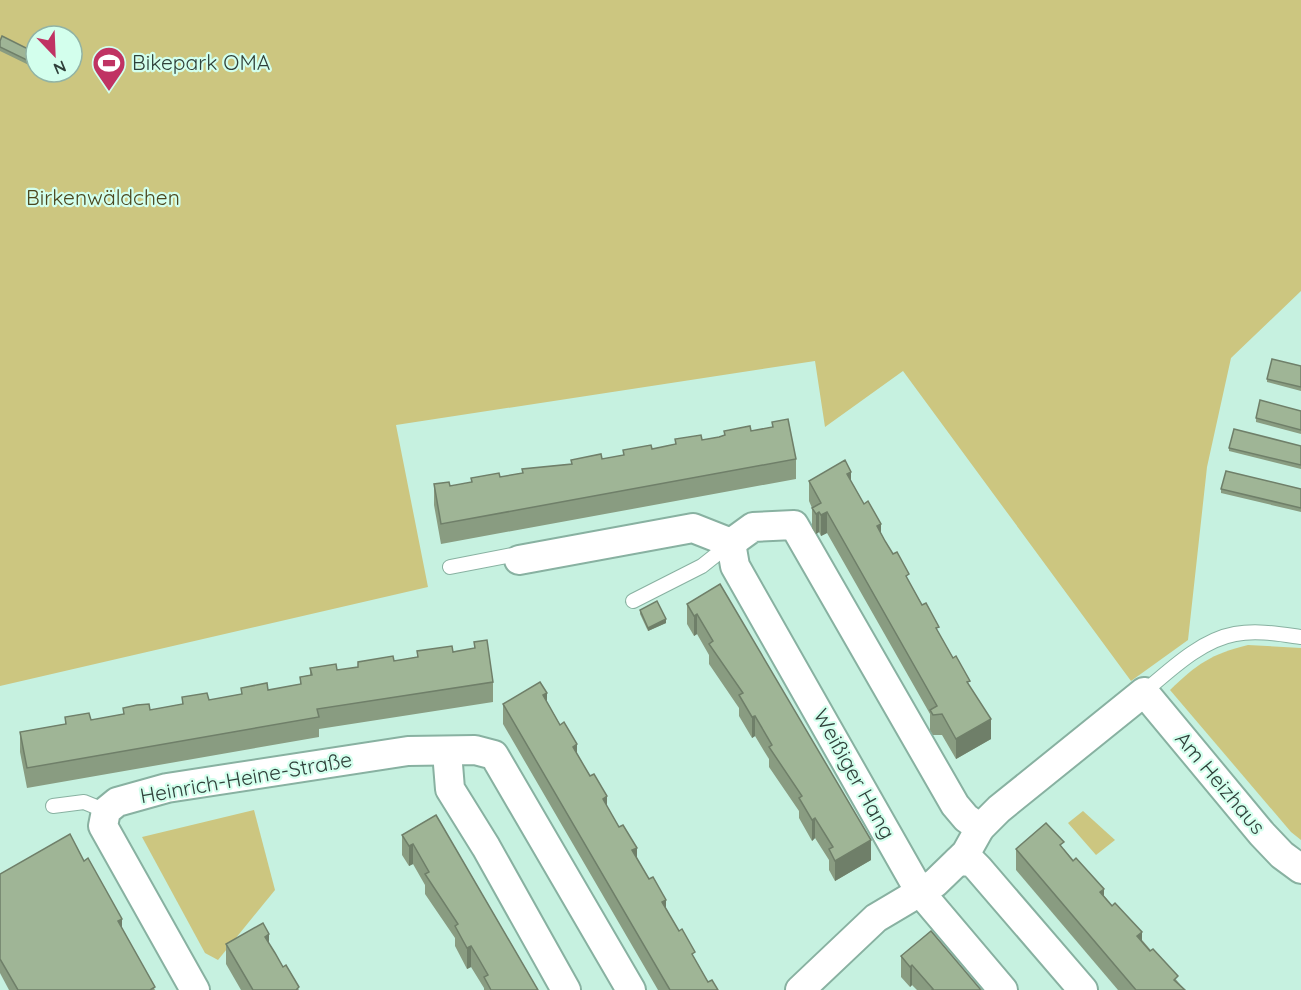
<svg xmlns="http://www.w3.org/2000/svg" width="1301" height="990" font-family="Quicksand,sans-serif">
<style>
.green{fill:#ccc680;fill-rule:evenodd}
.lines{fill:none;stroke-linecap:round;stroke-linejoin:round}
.lane-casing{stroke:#88b1a1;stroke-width:16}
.street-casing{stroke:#88b1a1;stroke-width:32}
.lane{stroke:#fff;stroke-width:14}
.street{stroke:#fff;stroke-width:28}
.wall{fill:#899c81}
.shaded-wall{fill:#6f7f69}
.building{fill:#9fb596;stroke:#6f7f69;stroke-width:1.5}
.labels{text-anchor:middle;stroke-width:4.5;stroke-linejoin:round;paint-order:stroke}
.poi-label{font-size:21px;fill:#2f403a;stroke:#d3ffed;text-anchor:start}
.park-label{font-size:21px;fill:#4b471f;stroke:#d3ffed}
.street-label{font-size:21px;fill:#2f403a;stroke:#d3ffed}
</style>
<rect width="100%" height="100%" fill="#c6f1e0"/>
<g class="green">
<path d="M0,0H1301V291L1231,358L1207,467L1188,640L1131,681L903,371L825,427L815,361L396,425L428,587L0,686ZM36,36H72V72H36Z"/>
<path d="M1248,645L1301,648V840L1291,832L1170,690C1197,664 1211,654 1248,645Z"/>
<polygon points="254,810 275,890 218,960 205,953 142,837"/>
<polygon points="1083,811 1115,840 1096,855 1068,823"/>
</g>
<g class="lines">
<defs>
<g id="lane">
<polyline points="450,567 512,555 519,560"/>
<polyline points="633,601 702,566 731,543"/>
<path d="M1144,692C1170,670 1201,640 1235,634C1257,630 1279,634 1301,637"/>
<polyline points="53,806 84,802 106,811"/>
</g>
<g id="street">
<polyline points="731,543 735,566 920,892 1003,990"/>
<polyline points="731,543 753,527 794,525 955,805 966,818 980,828"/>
<polyline points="519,560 693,528 731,543"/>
<polyline points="447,752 450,789 486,847 566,990"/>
<polyline points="958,861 972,862 978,868 1083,990"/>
<polyline points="195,990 103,826 106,811 117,802 167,788 408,751 475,750 494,755 631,990"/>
<polyline points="800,990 876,918 935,883 966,853 980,828 999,809 1144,692 1262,834 1282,855 1301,869"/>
</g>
</defs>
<use href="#lane" class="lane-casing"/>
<use href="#street" class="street-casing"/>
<use href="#lane" class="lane"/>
<use href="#street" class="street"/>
</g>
<g class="wall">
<polygon points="0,41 36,53 35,68 0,51"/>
<polygon points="1301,366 1301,391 1267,382 1267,379"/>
<polygon points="1301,411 1301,434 1256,422 1256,418"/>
<polygon points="772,422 796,459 796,479 441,544 434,505 434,484 450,486 471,483 471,478 500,477 522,473 522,469 571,464 571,460 602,459 623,455 623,450 652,449 675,444 675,439 702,440 724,436 724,431 751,431 772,427"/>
<polygon points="1301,446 1301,469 1229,451 1229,448"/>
<polygon points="809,481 851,482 970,687 991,739 956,759 942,735 933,735 930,730 930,714 827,533 821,536 819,532 816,534 812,528 812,508 809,501"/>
<polygon points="1221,489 1301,489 1301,512 1221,493"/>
<polygon points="720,584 871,860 835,881 829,870 829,860 815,838 812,841 799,818 799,811 769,767 769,759 764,751 755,736 752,738 739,716 739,708 709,664 709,655 697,634 694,636 687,624 687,604"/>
<polygon points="640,610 666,623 648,631 640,614"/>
<polygon points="474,642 493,682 493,702 319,729 319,737 27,788 20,752 20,732 65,724 65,717 91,720 123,714 123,708 150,710 182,704 182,697 209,700 241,694 241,688 268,690 300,684 300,677 310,675 310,668 337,670 358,667 358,662 394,661 417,657 417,651 453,652 474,649"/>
<polygon points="547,702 708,982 718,990 658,990 503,724 503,704"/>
<polygon points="436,815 538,990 484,990 484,988 471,967 467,969 455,946 455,938 425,894 425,885 413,864 409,866 402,855 402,835"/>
<polygon points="1016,849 1064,849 1185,990 1118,990 1016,870"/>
<polygon points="0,874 122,928 155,990 9,990 0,973"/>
<polygon points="226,944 269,944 283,967 299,990 241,990 226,964"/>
<polygon points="901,956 981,990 917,990 912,985 910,987 901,977"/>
</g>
<g class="shaded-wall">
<polygon points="851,472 851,492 847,474"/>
<polygon points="819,512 819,532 816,534 816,514"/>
<polygon points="827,512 827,533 821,536 821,515"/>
<polygon points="881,524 881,544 877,526"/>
<polygon points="697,614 697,634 694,636 694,616"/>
<polygon points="666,619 666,623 648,631 648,628"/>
<polygon points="547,693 547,713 543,695"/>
<polygon points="755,716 755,736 752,738 752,717"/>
<polygon points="991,719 991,739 956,759 956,739"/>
<polygon points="577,744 577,765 573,747"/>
<polygon points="607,796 607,816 603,799"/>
<polygon points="815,818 815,838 812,841 812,820"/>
<polygon points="871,840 871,860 835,881 835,861"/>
<polygon points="413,844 413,864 409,866 409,846"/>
<polygon points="637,848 637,868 632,850"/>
<polygon points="1104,889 1104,909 1100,892"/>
<polygon points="666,900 666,920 662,902"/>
<polygon points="122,919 122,933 118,921"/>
<polygon points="1142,932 1142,953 1137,936"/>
<polygon points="269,934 269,954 265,937"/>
<polygon points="471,946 471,967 467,969 467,948"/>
<polygon points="912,965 912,985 910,987 910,967"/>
</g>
<g class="building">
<polygon points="2,36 36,53 36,61 35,64 0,47 0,41"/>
<polygon points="1272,359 1301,366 1301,387 1267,379"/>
<polygon points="1260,400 1301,411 1301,430 1256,418"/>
<polygon points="788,419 796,459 441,524 434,484 449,482 450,486 472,482 471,478 499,473 500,477 523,473 522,469 572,464 571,460 601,454 602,459 624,455 623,450 651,445 652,449 676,444 675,439 701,435 702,440 719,437 725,435 724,431 750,426 751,431 773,427 772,422"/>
<polygon points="1234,429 1301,446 1301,465 1229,448"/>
<polygon points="845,460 851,472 847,474 864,504 868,501 881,524 877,526 885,541 893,554 897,552 909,574 906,576 922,605 926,603 939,627 936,628 953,658 956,656 970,681 967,682 991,719 956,739 942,714 933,715 930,710 937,706 827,512 821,515 819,512 816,514 812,508 821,503 809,481"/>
<polygon points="1226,471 1301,489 1301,508 1221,489"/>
<polygon points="720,584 871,840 835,861 829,849 833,847 815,818 812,820 799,798 802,796 769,747 772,745 755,716 752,717 739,695 743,693 709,644 713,641 697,614 694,616 687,604"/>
<polygon points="657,601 666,619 648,628 640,610"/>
<polygon points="487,640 493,682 317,709 319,717 27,768 20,732 66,724 65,717 89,713 91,720 124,714 123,708 137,705 149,704 150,710 183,704 182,697 207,693 209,700 242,694 241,688 267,683 268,690 301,684 300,677 312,675 310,668 336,664 337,670 358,667 358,662 393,656 394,661 418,657 417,651 452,646 453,652 458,651 475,648 474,642"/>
<polygon points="540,682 547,693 543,695 560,725 564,722 577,744 573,747 590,776 594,774 607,796 603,799 619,827 623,825 637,848 632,850 649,879 653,877 666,900 662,902 679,931 682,929 695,952 692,954 708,982 712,980 718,990 670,990 503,704"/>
<polygon points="436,815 538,990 491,990 484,977 488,975 480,961 471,946 467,948 455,926 458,924 425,874 429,872 413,844 409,846 402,835"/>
<polygon points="1046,823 1064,842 1060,845 1073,861 1076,858 1104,889 1100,892 1112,906 1115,903 1142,932 1137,936 1150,951 1153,949 1178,976 1174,980 1185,990 1136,990 1016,849"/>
<polygon points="70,834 84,861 88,858 122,919 118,921 155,987 150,990 18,990 0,959 0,874"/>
<polygon points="263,923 269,934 265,937 275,953 283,967 286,965 299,987 296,990 253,990 226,944"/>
<polygon points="931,931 981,990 932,990 933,989 912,965 910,967 901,956"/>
</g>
<defs>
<symbol id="stadium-pin" viewBox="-11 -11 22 30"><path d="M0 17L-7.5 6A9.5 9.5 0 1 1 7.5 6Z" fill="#c03363" stroke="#d3ffed"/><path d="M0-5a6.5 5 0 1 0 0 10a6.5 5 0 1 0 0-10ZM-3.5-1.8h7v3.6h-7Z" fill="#fff"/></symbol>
</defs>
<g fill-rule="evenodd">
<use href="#stadium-pin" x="90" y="44" width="38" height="52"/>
</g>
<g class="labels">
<g class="poi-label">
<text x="132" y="70">Bikepark OMA</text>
</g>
<g class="park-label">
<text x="103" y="205">Birkenwäldchen</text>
</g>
<g class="street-label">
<text transform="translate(854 774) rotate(61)" y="7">Weißiger Hang</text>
<text transform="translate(246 778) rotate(-10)" y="7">Heinrich-Heine-Straße</text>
<text transform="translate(1220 783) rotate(50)" y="7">Am Heizhaus</text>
</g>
</g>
<g transform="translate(54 54) rotate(157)"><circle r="28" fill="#d3ffed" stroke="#91b3a5" stroke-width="1.5"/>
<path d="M0-4.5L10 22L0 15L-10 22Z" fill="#c03363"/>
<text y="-9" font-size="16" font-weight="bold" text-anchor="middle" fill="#2f403a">N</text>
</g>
</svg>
